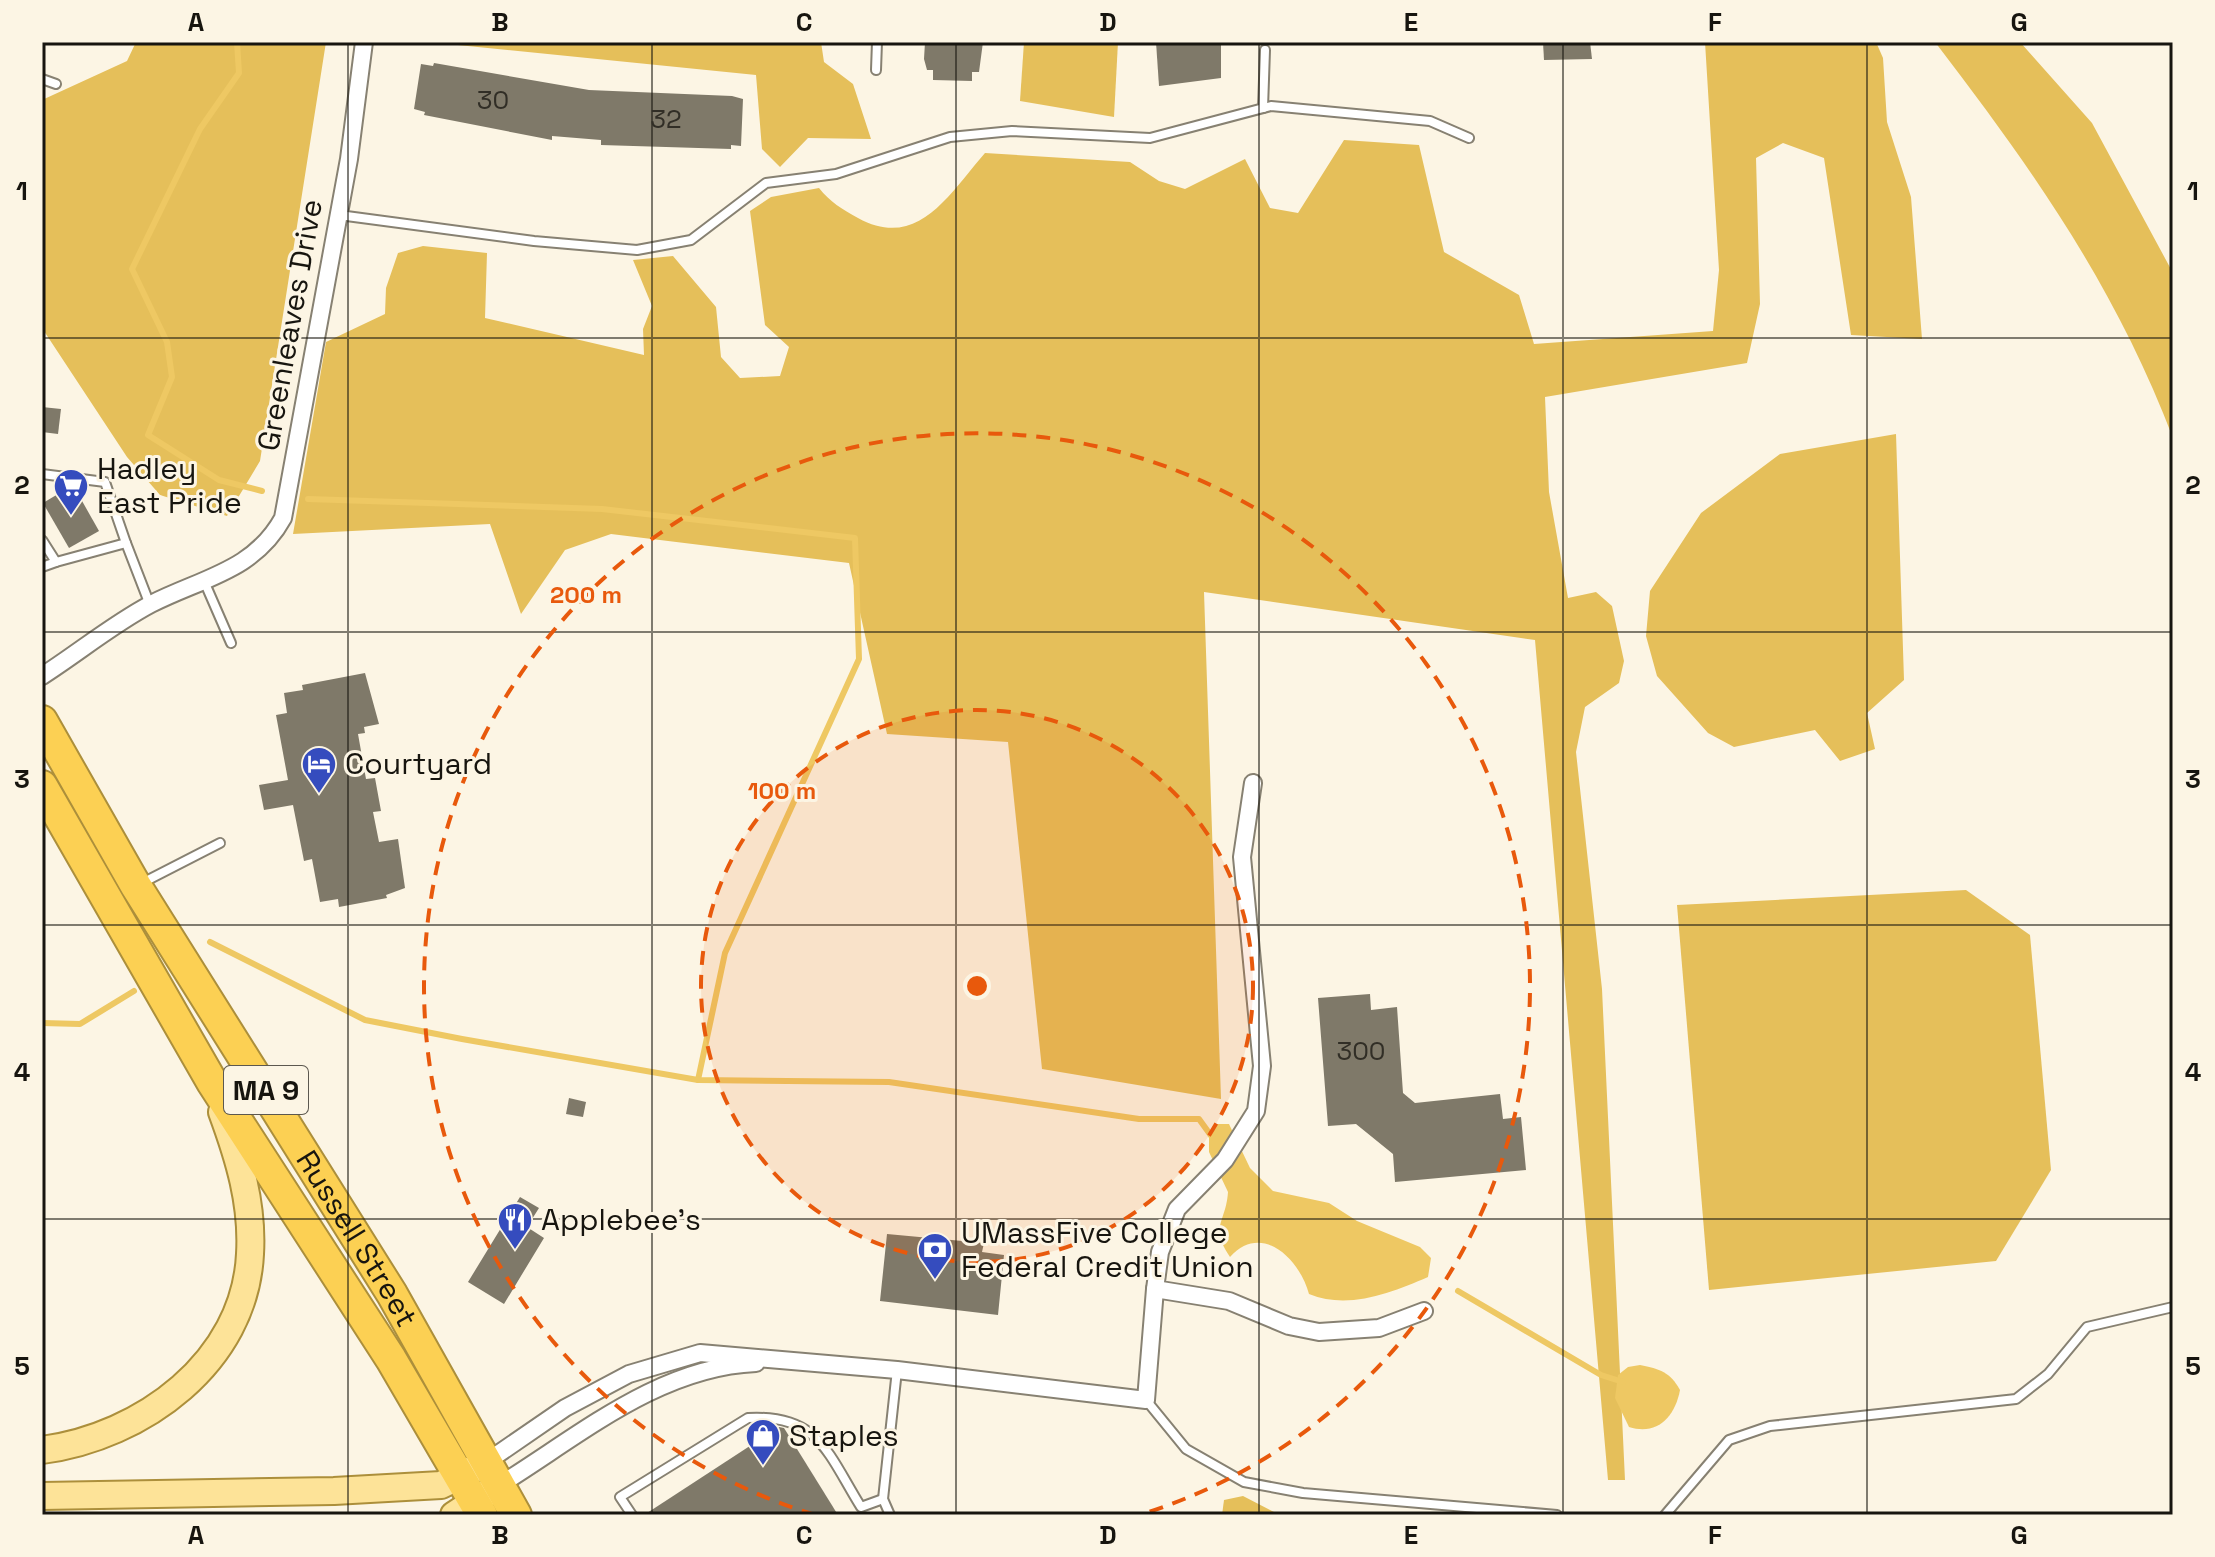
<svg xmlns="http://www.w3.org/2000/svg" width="2215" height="1557" font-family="'Space Grotesk',sans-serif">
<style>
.forest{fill:#e5bf5a}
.water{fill:#eec863}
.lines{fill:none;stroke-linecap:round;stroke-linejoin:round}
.stream{stroke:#eec863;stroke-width:6}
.building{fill:#7f7969}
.lane-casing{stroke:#878172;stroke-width:12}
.street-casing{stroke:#878172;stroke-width:20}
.primary-casing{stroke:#ac8f3b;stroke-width:30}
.highway-casing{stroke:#ac8f3b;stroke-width:34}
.lane{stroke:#fff;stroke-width:8}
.street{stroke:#fff;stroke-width:16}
.primary{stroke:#fde398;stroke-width:26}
.highway{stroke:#fcd053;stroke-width:30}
.grid{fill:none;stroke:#17150f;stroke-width:2;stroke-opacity:0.55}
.ring{fill:none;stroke:#e8590c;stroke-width:4;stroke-dasharray:14 10}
.labels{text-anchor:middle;stroke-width:6;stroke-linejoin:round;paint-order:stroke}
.number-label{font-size:26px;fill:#312e26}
.shield{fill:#fcf5e4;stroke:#5c584f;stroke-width:2}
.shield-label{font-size:28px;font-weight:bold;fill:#17150f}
.street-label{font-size:30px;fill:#17150f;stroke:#fcf5e4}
.poi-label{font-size:30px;fill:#17150f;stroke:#fcf5e4;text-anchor:start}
.centre{fill:#e8590c;stroke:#fcf5e4;stroke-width:4}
.ring-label{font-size:24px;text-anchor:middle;font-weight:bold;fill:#e8590c;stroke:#fcf5e4;stroke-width:6;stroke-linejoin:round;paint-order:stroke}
.neatline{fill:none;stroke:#17150f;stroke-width:3}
.grid-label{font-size:26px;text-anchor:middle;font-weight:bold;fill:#17150f}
</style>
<rect width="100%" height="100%" fill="#fcf5e4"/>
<g class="forest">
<polygon points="136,42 326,42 260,461 227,516 160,495 127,457 42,328 42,100 127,61"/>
<polygon points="428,42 821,42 824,62 853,84 871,139 808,138 780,167 762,149 756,75"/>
<polygon points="1024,42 1118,42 1114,117 1020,101"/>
<path d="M1705,42H1876L1883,58L1887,122L1911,197L1922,339L1851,335L1824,158L1783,143L1756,158L1760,304L1747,363L1545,397L1549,492L1568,598L1596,592L1612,606L1624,661L1619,683L1585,707L1576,752L1602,989L1625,1480H1608L1535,640L1204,592L1221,1099L1042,1069L1008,742L887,734L849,563L611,534L565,550L521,614L490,524L293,534L326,342L385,314L386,288L398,253L423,246L487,253L485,318L644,355L643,329L652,306L633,260L673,256L716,307L721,357L740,378L780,376L789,347L765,325L750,211L771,197L819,188C830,202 842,209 858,218C918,251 949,194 985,153L1130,162L1159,181L1185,189L1245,159L1270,208L1298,213L1344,140L1419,145L1444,252L1519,295L1534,344L1713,331L1719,270Z"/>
<path d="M1935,42H2020L2092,123L2173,273V438C2115,286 2033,170 1935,42Z"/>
<polygon points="1896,434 1904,680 1867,713 1875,749 1840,761 1815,730 1734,747 1708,733 1657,676 1646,636 1650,591 1701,513 1780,454"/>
<polygon points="1966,890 2030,935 2051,1170 1996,1261 1709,1290 1677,905"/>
<polygon points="1243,1496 1274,1512 1275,1515 1222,1515 1224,1500"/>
</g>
<g class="water">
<path d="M1218,1124H1229L1250,1168L1273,1191L1329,1203L1357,1221L1420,1247L1431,1258L1428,1277C1391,1293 1348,1310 1309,1294C1300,1260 1262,1221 1230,1257C1209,1226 1226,1223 1228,1192L1209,1152V1132Z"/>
<path d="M1640,1365C1660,1369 1670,1372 1680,1390C1675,1417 1657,1436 1629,1427L1615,1398L1618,1375L1628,1367Z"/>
</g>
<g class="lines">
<g class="stream">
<polyline points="237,42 239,73 200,129 132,269 167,342 172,377 148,435 219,480 262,491"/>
<polyline points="308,499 602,509 855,538 859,659 725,953 698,1080"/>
<polyline points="210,942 365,1020 462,1039 698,1080 889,1082 1139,1119 1199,1119 1212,1137"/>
<polyline points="42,1023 80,1024 134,991"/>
<polyline points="1458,1291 1601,1375 1623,1382"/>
</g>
</g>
<g class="building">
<polygon points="925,42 983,42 979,72 972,72 972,81 933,80 933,70 927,70 924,59"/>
<polygon points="1156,42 1221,42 1221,78 1159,86"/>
<polygon points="1543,42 1590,42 1592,59 1544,60"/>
<polygon points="434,63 589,90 732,96 743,99 741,146 731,145 731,149 601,145 601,140 552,136 552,140 424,115 425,112 414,109 421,64 433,66"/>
<polygon points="42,407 61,409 58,434 42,432"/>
<polygon points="73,485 99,531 69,548 43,503"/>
<polygon points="365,673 379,724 364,727 365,733 358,734 366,779 375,778 381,811 373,812 379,842 398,839 405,888 386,895 387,898 339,907 338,899 320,902 312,859 304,861 293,805 264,810 259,785 288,780 276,715 287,713 284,693 303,690 302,685"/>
<polygon points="1370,994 1371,1010 1397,1007 1403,1093 1415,1103 1500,1094 1503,1119 1521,1117 1526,1170 1395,1182 1393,1154 1356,1124 1328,1126 1318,998"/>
<polygon points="569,1098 586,1102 583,1117 566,1114"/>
<polygon points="520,1197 539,1208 527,1227 544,1238 504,1304 468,1282"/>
<polygon points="887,1234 984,1243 982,1252 1004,1255 998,1315 880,1301"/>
<polygon points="779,1427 784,1428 838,1515 644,1515"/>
</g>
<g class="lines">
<defs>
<g id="lane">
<polyline points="876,70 877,42"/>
<polyline points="42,79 56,84"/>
<polyline points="1263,108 1265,50"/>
<polyline points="339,215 534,241 637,250 691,240 766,183 836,174 950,137 1012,131 1150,138 1271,106 1430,121 1469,138"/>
<polyline points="42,474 105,482 126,543"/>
<polyline points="42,540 56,562 42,567"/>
<polyline points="56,562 126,543 150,605"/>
<polyline points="204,581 231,643"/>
<polyline points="142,883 220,843"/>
<polyline points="1146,1400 1186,1449 1244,1482 1303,1493 1557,1515"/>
<path d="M632,1515L620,1497L748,1418C819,1414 828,1454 861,1507L883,1499"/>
<polyline points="890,1515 883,1499 897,1370"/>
<polyline points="1665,1515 1729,1440 1770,1426 2016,1399 2048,1374 2087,1327 2173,1307"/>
</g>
<g id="street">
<path d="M42,676C78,653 113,624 151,604C202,578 254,571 283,518L349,159L364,42"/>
<polyline points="1253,783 1242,857 1262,1066 1256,1111 1225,1160 1177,1209 1160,1252 1155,1289 1229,1301 1289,1326 1319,1332 1379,1328 1424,1311"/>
<polyline points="485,1463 565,1408 629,1374 700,1353 897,1370 1146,1400 1155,1289"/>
<path d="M498,1486C578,1437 658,1367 756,1363"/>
</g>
<g id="primary">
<path d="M42,1450C142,1437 245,1362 250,1254C253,1204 239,1158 222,1112"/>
<polyline points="42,1496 334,1491 441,1485 478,1467"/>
<polyline points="454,1515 492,1490"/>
</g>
<g id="highway">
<path id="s1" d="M42,721L136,886L392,1294L516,1515"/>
<polyline points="42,786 212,1082 391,1359 482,1515"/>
</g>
</defs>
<use href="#lane" class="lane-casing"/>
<use href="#street" class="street-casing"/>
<use href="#primary" class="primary-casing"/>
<use href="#highway" class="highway-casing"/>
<use href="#lane" class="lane"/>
<use href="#street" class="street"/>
<use href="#primary" class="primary"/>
<use href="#highway" class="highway"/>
</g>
<path class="grid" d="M348,42V1515M652,42V1515M956,42V1515M1259,42V1515M1563,42V1515M1867,42V1515M42,338H2173M42,632H2173M42,925H2173M42,1219H2173"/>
<circle cx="977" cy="986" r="276" fill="#e8590c" fill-opacity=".12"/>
<g class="ring">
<circle cx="977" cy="986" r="276"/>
<path d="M815 1515A553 553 0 1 1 1139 1515"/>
</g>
<defs>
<symbol id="supermarket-pin" viewBox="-11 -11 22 30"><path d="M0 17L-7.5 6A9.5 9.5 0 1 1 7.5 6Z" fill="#354cbe" stroke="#fcf5e4"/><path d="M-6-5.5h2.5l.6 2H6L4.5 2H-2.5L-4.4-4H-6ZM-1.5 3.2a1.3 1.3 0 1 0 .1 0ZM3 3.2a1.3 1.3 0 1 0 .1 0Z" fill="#fff"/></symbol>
<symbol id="hotel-pin" viewBox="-11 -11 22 30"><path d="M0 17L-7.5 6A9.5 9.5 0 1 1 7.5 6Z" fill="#354cbe" stroke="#fcf5e4"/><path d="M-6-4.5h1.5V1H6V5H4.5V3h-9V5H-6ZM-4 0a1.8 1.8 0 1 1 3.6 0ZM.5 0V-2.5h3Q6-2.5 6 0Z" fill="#fff"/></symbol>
<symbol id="restaurant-pin" viewBox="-11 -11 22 30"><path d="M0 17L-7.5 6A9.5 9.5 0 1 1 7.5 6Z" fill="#354cbe" stroke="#fcf5e4"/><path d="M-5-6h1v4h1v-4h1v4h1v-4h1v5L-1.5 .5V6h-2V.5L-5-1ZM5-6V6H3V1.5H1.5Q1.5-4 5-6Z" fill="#fff"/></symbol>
<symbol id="bank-pin" viewBox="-11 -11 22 30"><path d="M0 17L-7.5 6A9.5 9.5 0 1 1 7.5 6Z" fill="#354cbe" stroke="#fcf5e4"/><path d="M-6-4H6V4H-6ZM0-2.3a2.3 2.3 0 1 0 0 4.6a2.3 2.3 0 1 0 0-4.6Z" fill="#fff"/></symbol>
<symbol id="shop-pin" viewBox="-11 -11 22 30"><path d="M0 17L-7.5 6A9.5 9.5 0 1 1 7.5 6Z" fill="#354cbe" stroke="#fcf5e4"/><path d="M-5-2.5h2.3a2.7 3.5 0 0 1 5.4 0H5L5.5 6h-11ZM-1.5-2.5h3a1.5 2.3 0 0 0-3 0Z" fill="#fff"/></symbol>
</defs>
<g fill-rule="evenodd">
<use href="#supermarket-pin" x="51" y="466" width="40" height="54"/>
<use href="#hotel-pin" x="299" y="744" width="40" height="54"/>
<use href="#restaurant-pin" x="495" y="1200" width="40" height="54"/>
<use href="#bank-pin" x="915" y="1230" width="40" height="54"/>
<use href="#shop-pin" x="743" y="1416" width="40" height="54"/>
</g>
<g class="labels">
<g class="number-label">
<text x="493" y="109">30</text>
<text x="666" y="128">32</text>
<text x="1361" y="1060">300</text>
</g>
<rect class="shield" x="224" y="1066" width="84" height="48" rx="6"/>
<g class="shield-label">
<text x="266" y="1100">MA 9</text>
</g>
<g class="street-label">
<text transform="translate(290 325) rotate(-80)" y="10">Greenleaves Drive</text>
<text dy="10" stroke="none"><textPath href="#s1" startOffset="606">Russell Street</textPath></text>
</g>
<g class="poi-label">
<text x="97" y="479">Hadley<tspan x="97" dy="34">East Pride</tspan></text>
<text x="345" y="774">Courtyard</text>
<text x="541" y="1230">Applebee's</text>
<text x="961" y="1243">UMassFive College<tspan x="961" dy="34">Federal Credit Union</tspan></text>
<text x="789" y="1446">Staples</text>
</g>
</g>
<circle cx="977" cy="986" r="12" class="centre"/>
<g class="ring-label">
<text x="586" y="603">200 m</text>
<text x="782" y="799">100 m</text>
</g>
<rect width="2215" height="1557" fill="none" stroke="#fcf5e4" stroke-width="88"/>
<rect x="44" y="44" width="2127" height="1469" class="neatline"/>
<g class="grid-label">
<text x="196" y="31">A</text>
<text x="500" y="31">B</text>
<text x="804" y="31">C</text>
<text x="1108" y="31">D</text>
<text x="1411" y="31">E</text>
<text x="1715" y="31">F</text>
<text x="2019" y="31">G</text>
<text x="22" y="200">1</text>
<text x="2193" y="200">1</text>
<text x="22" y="494">2</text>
<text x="2193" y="494">2</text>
<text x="22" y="788">3</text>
<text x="2193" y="788">3</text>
<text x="22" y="1081">4</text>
<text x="2193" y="1081">4</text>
<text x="22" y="1375">5</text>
<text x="2193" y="1375">5</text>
<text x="196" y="1544">A</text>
<text x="500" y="1544">B</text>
<text x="804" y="1544">C</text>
<text x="1108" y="1544">D</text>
<text x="1411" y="1544">E</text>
<text x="1715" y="1544">F</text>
<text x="2019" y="1544">G</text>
</g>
</svg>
